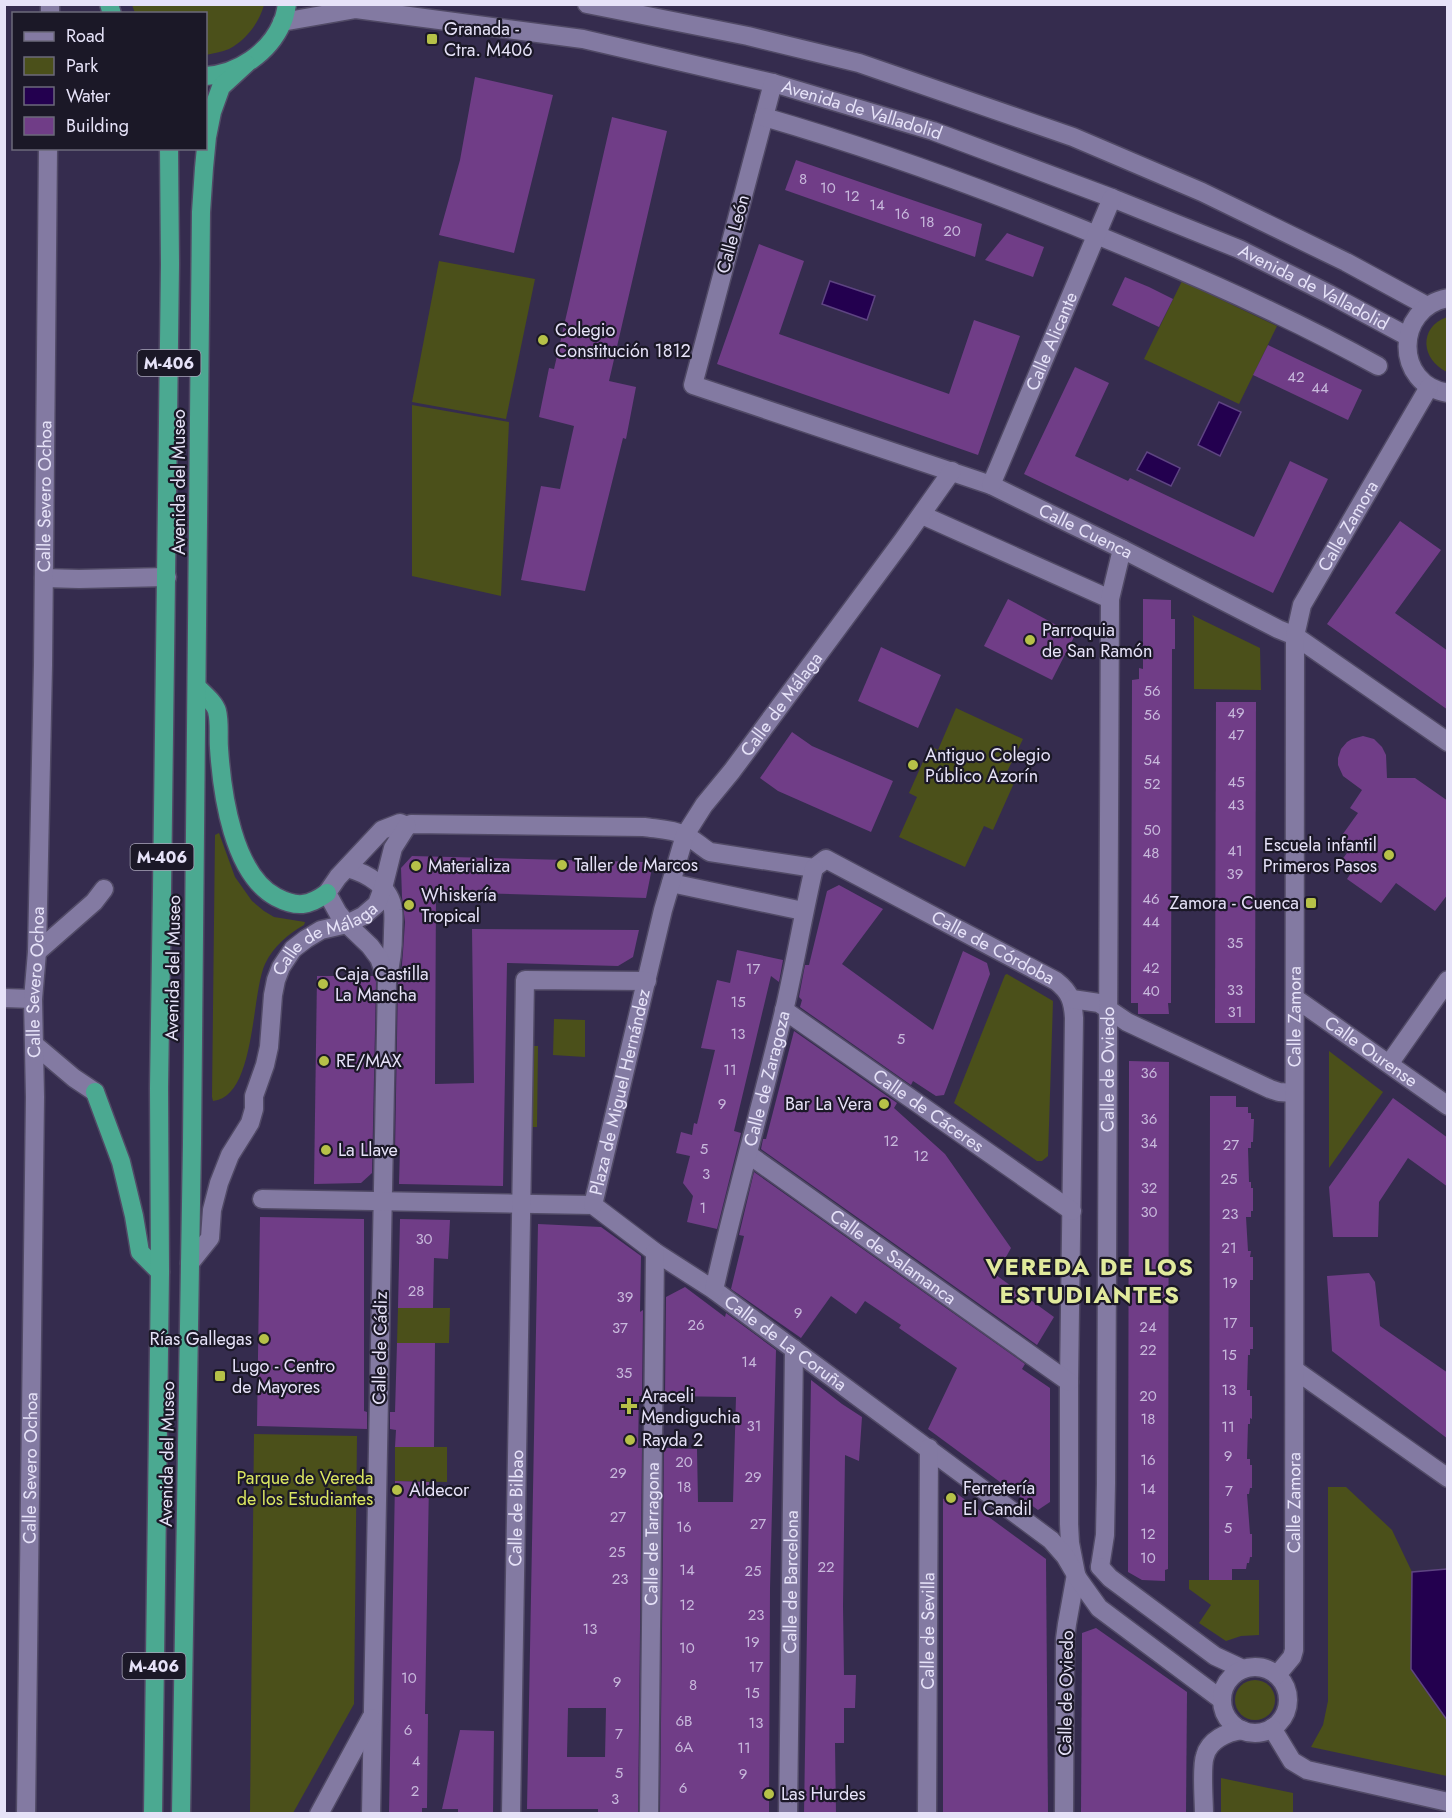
<svg xmlns="http://www.w3.org/2000/svg" width="1452" height="1818" font-family="Jost,sans-serif">
<style>
.green{fill:#4b501a}
.water{fill:#23004f;stroke:#5e4482;stroke-width:1.5}
.building{fill:#703d87;fill-rule:evenodd}
.lines{fill:none;stroke-linecap:round;stroke-linejoin:round}
.minor-casing{stroke:#514a66;stroke-width:21}
.highway-casing{stroke:#514a66;stroke-width:21}
.minor{stroke:#837aa2;stroke-width:18}
.highway{stroke:#4ba991;stroke-width:18}
.poi-dot{fill:#b6c148;stroke:#1b1827;stroke-width:2}
.labels{text-anchor:middle;stroke-width:4.5;stroke-linejoin:round;paint-order:stroke}
.number-label{font-size:15px;fill:#c8b9dc}
.shield{fill:#1b1827;stroke:#a9a5b9;stroke-width:1.5}
.shield-label{font-size:16px;font-weight:bold;fill:#e6e2f8}
.poi-label{font-size:18px;fill:#e6e2f8;stroke:#1b1827;text-anchor:start}
.street-label{font-size:18px;fill:#e6e2f8;stroke:#1b1827}
.park-label{font-size:18px;fill:#dae661;stroke:#1b1827}
.district-label{font-size:24px;font-weight:bold;letter-spacing:1.5px;fill:#e1ea9c;stroke:#1b1827}
</style>
<rect width="100%" height="100%" fill="#352c4e"/>
<g class="green">
<path d="M132,5V4L264,5C259,23 246,40 229,49C222,52 213,53 206,55V14L135,13Z"/>
<polygon points="439,261 535,279 506,419 412,402"/>
<polygon points="1182,281 1277,326 1239,404 1144,359"/>
<path d="M1447,317H1448L1447,372C1421,360 1418,327 1447,317Z"/>
<polygon points="412,405 509,422 501,596 412,576"/>
<polygon points="1192,615 1260,648 1261,690 1194,689 1194,618"/>
<polygon points="956,708 1023,739 1004,778 1014,783 993,830 984,826 965,867 899,837 917,797 909,793 930,746 938,750"/>
<path d="M219,833L235,877L252,901L264,911L274,917L305,922L304,925C288,934 273,947 265,964C251,994 256,1097 213,1101L212,1097L215,835Z"/>
<polygon points="1007,974 1053,1001 1048,1156 1042,1161 1037,1161 954,1103 1005,975"/>
<polygon points="554,1019 585,1020 585,1057 553,1055"/>
<polygon points="530,1046 538,1046 537,1127 528,1127"/>
<polygon points="1329,1051 1383,1092 1329,1168"/>
<polygon points="398,1308 450,1308 449,1343 397,1343"/>
<polygon points="254,1434 357,1436 354,1704 293,1813 250,1813"/>
<polygon points="395,1447 447,1447 447,1482 395,1481"/>
<polygon points="1328,1487 1346,1487 1392,1530 1412,1572 1411,1669 1447,1720 1447,1776 1311,1747 1323,1725 1328,1701"/>
<polygon points="1189,1580 1259,1580 1259,1635 1241,1636 1226,1641 1199,1623 1211,1605 1189,1589"/>
<circle cx="1255" cy="1700" r="20"/>
<polygon points="1221,1778 1293,1793 1293,1813 1221,1813"/>
</g>
<g class="water">
<polygon points="830,281 875,296 867,320 822,304"/>
<polygon points="1219,402 1241,412 1220,456 1198,445"/>
<polygon points="1147,452 1180,468 1171,486 1137,470"/>
<polygon points="1447,1569 1448,1569 1447,1720 1411,1669 1412,1572"/>
</g>
<g class="building">
<polygon points="475,77 553,95 514,253 439,235 460,160"/>
<polygon points="612,117 667,131 609,381 636,387 626,439 623,438 585,591 521,580 541,486 560,489 574,426 539,417 549,368 554,369"/>
<polygon points="796,160 982,224 975,257 785,190"/>
<polygon points="1007,233 1044,247 1033,277 985,260"/>
<polygon points="759,244 804,261 779,334 949,394 974,320 1020,336 978,455 717,364"/>
<polygon points="1125,277 1149,287 1173,299 1159,327 1112,305"/>
<polygon points="1268,345 1362,390 1348,420 1253,375"/>
<polygon points="1075,367 1109,383 1075,456 1128,481 1130,478 1254,537 1290,461 1328,479 1273,593 1024,474"/>
<polygon points="1400,521 1441,550 1395,613 1448,651 1448,710 1327,624"/>
<polygon points="1008,599 1075,635 1052,680 984,646"/>
<polygon points="1143,599 1171,600 1171,619 1175,619 1175,649 1172,649 1171,1003 1168,1003 1169,1014 1138,1014 1138,1003 1131,1003 1132,680 1139,679 1139,668 1143,669"/>
<polygon points="881,647 941,675 918,728 858,701"/>
<polygon points="1216,702 1256,702 1255,1023 1215,1023"/>
<polygon points="792,732 812,746 893,781 871,832 778,791 760,778"/>
<polygon points="1363,736 1374,739 1382,747 1386,755 1387,778 1415,778 1448,801 1448,894 1435,911 1396,883 1381,903 1347,879 1353,870 1341,861 1347,853 1339,847 1344,840 1340,838 1358,813 1350,808 1362,790 1343,776 1338,765 1338,758 1341,749 1347,742 1352,739"/>
<polygon points="412,856 643,862 651,873 646,898 436,892 435,1084 474,1083 472,929 639,930 633,957 618,966 507,963 503,1186 399,1184 400,1148 395,1152 398,981 401,976 403,952 405,922 402,897 401,868"/>
<polygon points="839,885 883,909 842,964 933,1030 963,951 987,963 990,974 944,1095 936,1096 913,1081 911,1085 800,1007 802,1000 799,997 805,965 809,965 827,891"/>
<polygon points="737,950 783,960 779,982 771,976 734,1131 741,1133 717,1229 687,1222 693,1196 683,1183 690,1156 676,1153 681,1132 692,1135 694,1123 697,1124 715,1050 701,1048 717,980 730,983"/>
<polygon points="317,976 374,976 376,982 372,1173 361,1183 314,1184"/>
<polygon points="794,1031 897,1103 894,1108 945,1154 1011,1248 996,1275 1054,1317 1037,1345 761,1149 763,1139 766,1139"/>
<polygon points="1129,1061 1169,1062 1168,1569 1165,1570 1165,1581 1142,1580 1128,1572"/>
<polygon points="1210,1096 1236,1096 1236,1107 1248,1107 1248,1113 1251,1113 1251,1119 1254,1119 1253,1142 1251,1142 1251,1148 1248,1148 1249,1182 1251,1182 1251,1188 1253,1188 1253,1211 1251,1211 1251,1217 1246,1217 1248,1251 1251,1251 1250,1257 1253,1257 1253,1280 1250,1280 1250,1327 1253,1327 1253,1349 1250,1349 1250,1355 1248,1355 1247,1390 1250,1390 1250,1396 1252,1396 1252,1419 1250,1418 1250,1424 1248,1424 1247,1459 1250,1459 1250,1465 1252,1465 1252,1488 1250,1488 1249,1494 1247,1494 1250,1534 1252,1534 1252,1557 1250,1557 1249,1563 1247,1563 1246,1569 1232,1569 1232,1580 1209,1580"/>
<polygon points="1393,1098 1448,1138 1448,1187 1408,1158 1379,1202 1378,1237 1333,1237 1329,1187"/>
<polygon points="754,1172 1025,1364 1022,1369 1050,1388 1050,1502 1038,1510 928,1429 957,1368 899,1328 901,1325 865,1301 856,1314 831,1296 801,1338 731,1289 744,1236 739,1235"/>
<polygon points="260,1217 364,1219 364,1411 367,1412 367,1429 257,1426"/>
<polygon points="400,1219 450,1220 448,1259 434,1258 433,1308 398,1308"/>
<path d="M538,1224L601,1227L641,1256L640,1312L643,1310L642,1396H639L638,1448H642L638,1814H598V1809H527ZM568,1708H606L605,1757H567Z"/>
<polygon points="1369,1273 1375,1282 1380,1326 1448,1373 1448,1439 1332,1351 1327,1276"/>
<polygon points="685,1287 725,1317 726,1313 776,1350 770,1589 769,1814 660,1814 664,1448 697,1449 698,1502 733,1502 736,1397 665,1396 666,1297"/>
<polygon points="397,1343 435,1343 434,1447 395,1447 396,1430 390,1429 390,1412 395,1412"/>
<polygon points="811,1380 842,1404 862,1417 859,1461 845,1455 843,1606 844,1675 856,1675 855,1708 844,1708 844,1743 835,1743 836,1814 804,1814"/>
<polygon points="395,1481 429,1482 425,1714 428,1714 427,1808 422,1808 422,1814 389,1814"/>
<polygon points="956,1493 1046,1559 1048,1814 943,1814 943,1499"/>
<polygon points="1096,1628 1187,1692 1186,1814 1081,1814 1082,1633"/>
<polygon points="460,1730 494,1731 493,1814 458,1814 458,1809 442,1809"/>
</g>
<g class="lines">
<defs>
<g id="minor">
<polyline points="587,4 748,36 859,63 1073,137 1202,192 1346,262 1427,306"/>
<polyline points="50,14 50,4"/>
<path id="s1" d="M282,22L356,9L583,39L773,83L933,131L1112,198L1239,249L1329,294L1407,336"/>
<path id="s2" d="M773,83L693,385L991,485L1122,549L1278,629L1295,636L1448,742"/>
<path d="M764,117C888,153 1009,198 1128,248C1213,283 1297,321 1378,366"/>
<path d="M1448,298C1394,308 1394,385 1448,393"/>
<path id="s3" d="M991,485L1112,198"/>
<polyline points="922,515 1110,599"/>
<polyline points="44,578 79,579 167,577"/>
<path d="M347,868C367,873 391,887 393,910C394,917 393,926 393,933C393,950 391,964 387,980L371,1814"/>
<polyline points="671,883 803,911"/>
<polyline points="37,952 94,902 104,889"/>
<path id="s4" d="M387,980L379,958L370,946L347,924L338,913L327,893L338,877L382,830L400,823L407,826L411,824L644,827C657,829 672,829 684,835C693,838 701,847 710,852L814,868L826,859L1056,981C1070,992 1073,1001 1074,1018L1069,1382V1524L1070,1543L1076,1574L1067,1624L1065,1639L1064,1814"/>
<polyline points="4,998 33,999"/>
<path id="s5" d="M1295,998L1448,1106"/>
<polyline points="1072,999 1099,1003 1127,1022 1270,1089 1279,1092 1294,1093"/>
<path id="s6" d="M784,1010L1072,1211"/>
<polyline points="35,1045 74,1078 95,1092"/>
<polyline points="1389,1064 1448,980"/>
<path id="s7" d="M748,1154L1069,1382"/>
<path id="s8" d="M262,1199L593,1205L655,1252L714,1290L1051,1540L1065,1556L1079,1580L1099,1608L1222,1700"/>
<path id="s9" d="M593,1205L663,910L685,835L704,805L732,771L903,540L952,471"/>
<path id="s10" d="M190,1263L210,1238L212,1210L219,1183L230,1155L250,1123L254,1109V1096L265,1065L269,1047L273,995L276,980L281,967L293,949L306,939L321,930L347,924L363,916L377,904L383,888L393,848L407,826"/>
<path id="s11" d="M714,1290C735,1196 762,1104 784,1011C795,964 803,915 814,868"/>
<polyline points="1295,1370 1448,1478"/>
<path id="s12" d="M1100,1567L1105,1535L1106,1483L1110,599L1122,549"/>
<polyline points="1100,1567 1110,1578 1215,1656 1243,1669"/>
<circle cx="1255" cy="1700" r="33"/>
<path id="s13" d="M1277,1675L1292,1657L1294,1650L1295,636L1302,605L1429,387"/>
<polyline points="1272,1728 1292,1761 1307,1770 1448,1802"/>
<path id="s14" d="M26,1814L35,1097L33,999L37,952L43,665L48,148"/>
<polyline points="319,1814 371,1718"/>
<path id="s15" d="M511,1814L525,980L647,981"/>
<path id="s16" d="M649,1814L655,1252"/>
<path id="s17" d="M788,1814L794,1349"/>
<path id="s18" d="M927,1814L929,1448"/>
<path d="M1204,1814C1204,1800 1201,1767 1205,1756C1209,1740 1227,1732 1242,1730"/>
</g>
<g id="highway">
<polyline points="109,4 112,14"/>
<path d="M206,76C238,74 269,53 282,23C285,17 286,10 287,4"/>
<path d="M197,687C203,693 215,703 217,711C220,723 218,737 219,748C222,794 233,874 276,897C297,908 309,906 327,893"/>
<polyline points="95,1092 121,1162 134,1216 140,1252 160,1272"/>
<polyline points="153,1814 160,1272 159,1088 162,891 170,264 169,148"/>
<polyline points="181,1814 192,1143 201,212 204,168 207,137 212,112 221,87 246,64"/>
</g>
</defs>
<use href="#minor" class="minor-casing"/>
<use href="#highway" class="highway-casing"/>
<use href="#minor" class="minor"/>
<use href="#highway" class="highway"/>
</g>
<g class="poi-dot">
<rect x="426" y="33" width="12" height="12" rx="3"/>
<circle cx="543" cy="340" r="6"/>
<circle cx="1030" cy="640" r="6"/>
<circle cx="913" cy="765" r="6"/>
<circle cx="1389" cy="855" r="6"/>
<circle cx="562" cy="865" r="6"/>
<circle cx="416" cy="866" r="6"/>
<rect x="1305" y="897" width="12" height="12" rx="3"/>
<circle cx="409" cy="905" r="6"/>
<circle cx="323" cy="984" r="6"/>
<circle cx="324" cy="1061" r="6"/>
<circle cx="884" cy="1104" r="6"/>
<circle cx="326" cy="1150" r="6"/>
<circle cx="264" cy="1339" r="6"/>
<rect x="214" y="1370" width="12" height="12" rx="3"/>
<path d="M626 1397h6v6h6v6h-6v6h-6v-6h-6v-6h6z"/>
<circle cx="630" cy="1440" r="6"/>
<circle cx="397" cy="1490" r="6"/>
<circle cx="951" cy="1498" r="6"/>
<circle cx="769" cy="1794" r="6"/>
</g>
<g class="labels">
<g class="number-label">
<text x="803" y="184">8</text>
<text x="828" y="193">10</text>
<text x="852" y="201">12</text>
<text x="877" y="210">14</text>
<text x="902" y="219">16</text>
<text x="927" y="227">18</text>
<text x="952" y="236">20</text>
<text x="1296" y="382">42</text>
<text x="1320" y="393">44</text>
<text x="1152" y="696">56</text>
<text x="1236" y="718">49</text>
<text x="1152" y="720">56</text>
<text x="1236" y="740">47</text>
<text x="1152" y="765">54</text>
<text x="1236" y="787">45</text>
<text x="1152" y="789">52</text>
<text x="1236" y="810">43</text>
<text x="1152" y="835">50</text>
<text x="1235" y="856">41</text>
<text x="1151" y="858">48</text>
<text x="1235" y="879">39</text>
<text x="1151" y="904">46</text>
<text x="1151" y="927">44</text>
<text x="1235" y="948">35</text>
<text x="1151" y="973">42</text>
<text x="753" y="974">17</text>
<text x="1235" y="995">33</text>
<text x="1151" y="996">40</text>
<text x="738" y="1007">15</text>
<text x="1235" y="1017">31</text>
<text x="738" y="1039">13</text>
<text x="901" y="1044">5</text>
<text x="730" y="1075">11</text>
<text x="1149" y="1078">36</text>
<text x="722" y="1109">9</text>
<text x="1149" y="1124">36</text>
<text x="891" y="1146">12</text>
<text x="1149" y="1148">34</text>
<text x="1231" y="1150">27</text>
<text x="704" y="1154">5</text>
<text x="921" y="1161">12</text>
<text x="706" y="1179">3</text>
<text x="1229" y="1184">25</text>
<text x="1149" y="1193">32</text>
<text x="703" y="1213">1</text>
<text x="1149" y="1217">30</text>
<text x="1230" y="1219">23</text>
<text x="424" y="1244">30</text>
<text x="1229" y="1253">21</text>
<text x="1230" y="1288">19</text>
<text x="416" y="1296">28</text>
<text x="625" y="1302">39</text>
<text x="798" y="1318">9</text>
<text x="1230" y="1328">17</text>
<text x="696" y="1330">26</text>
<text x="1148" y="1332">24</text>
<text x="620" y="1333">37</text>
<text x="1148" y="1355">22</text>
<text x="1229" y="1360">15</text>
<text x="749" y="1367">14</text>
<text x="624" y="1378">35</text>
<text x="1229" y="1395">13</text>
<text x="1148" y="1401">20</text>
<text x="1148" y="1424">18</text>
<text x="754" y="1431">31</text>
<text x="1228" y="1432">11</text>
<text x="1228" y="1461">9</text>
<text x="1148" y="1465">16</text>
<text x="684" y="1467">20</text>
<text x="618" y="1478">29</text>
<text x="753" y="1482">29</text>
<text x="684" y="1492">18</text>
<text x="1148" y="1494">14</text>
<text x="1229" y="1496">7</text>
<text x="618" y="1522">27</text>
<text x="758" y="1529">27</text>
<text x="684" y="1532">16</text>
<text x="1228" y="1533">5</text>
<text x="1148" y="1539">12</text>
<text x="617" y="1557">25</text>
<text x="1148" y="1563">10</text>
<text x="826" y="1572">22</text>
<text x="687" y="1575">14</text>
<text x="753" y="1576">25</text>
<text x="620" y="1584">23</text>
<text x="687" y="1610">12</text>
<text x="756" y="1620">23</text>
<text x="590" y="1634">13</text>
<text x="752" y="1647">19</text>
<text x="687" y="1653">10</text>
<text x="756" y="1672">17</text>
<text x="409" y="1683">10</text>
<text x="617" y="1687">9</text>
<text x="693" y="1690">8</text>
<text x="752" y="1698">15</text>
<text x="684" y="1726">6B</text>
<text x="756" y="1728">13</text>
<text x="408" y="1735">6</text>
<text x="619" y="1739">7</text>
<text x="684" y="1752">6A</text>
<text x="744" y="1753">11</text>
<text x="416" y="1766">4</text>
<text x="619" y="1778">5</text>
<text x="743" y="1779">9</text>
<text x="683" y="1793">6</text>
<text x="415" y="1796">2</text>
<text x="615" y="1804">3</text>
</g>
<g class="shield">
<rect x="137.5" y="350" width="63" height="26" rx="4.5"/>
<rect x="130.5" y="844" width="63" height="26" rx="4.5"/>
<rect x="122.5" y="1653" width="63" height="26" rx="4.5"/>
</g>
<g class="shield-label">
<text x="169" y="369">M-406</text>
<text x="162" y="863">M-406</text>
<text x="154" y="1672">M-406</text>
</g>
<g class="poi-label">
<text x="444" y="35">Granada -<tspan x="444" dy="21">Ctra. M406</tspan></text>
<text x="555" y="336">Colegio<tspan x="555" dy="21">Constitución 1812</tspan></text>
<text x="1042" y="636">Parroquia<tspan x="1042" dy="21">de San Ramón</tspan></text>
<text x="925" y="761">Antiguo Colegio<tspan x="925" dy="21">Público Azorín</tspan></text>
<text x="1377" y="851" text-anchor="end">Escuela infantil<tspan x="1377" dy="21">Primeros Pasos</tspan></text>
<text x="574" y="871">Taller de Marcos</text>
<text x="428" y="872">Materializa</text>
<text x="421" y="901">Whiskería<tspan x="421" dy="21">Tropical</tspan></text>
<text x="1299" y="909" text-anchor="end">Zamora - Cuenca</text>
<text x="335" y="980">Caja Castilla<tspan x="335" dy="21">La Mancha</tspan></text>
<text x="336" y="1067">RE/MAX</text>
<text x="872" y="1110" text-anchor="end">Bar La Vera</text>
<text x="338" y="1156">La Llave</text>
<text x="252" y="1345" text-anchor="end">Rías Gallegas</text>
<text x="232" y="1372">Lugo - Centro<tspan x="232" dy="21">de Mayores</tspan></text>
<text x="641" y="1402">Araceli<tspan x="641" dy="21">Mendiguchia</tspan></text>
<text x="642" y="1446">Rayda 2</text>
<text x="963" y="1494">Ferretería<tspan x="963" dy="21">El Candil</tspan></text>
<text x="409" y="1496">Aldecor</text>
<text x="781" y="1800">Las Hurdes</text>
</g>
<g class="street-label">
<text dy="6" stroke="none"><textPath href="#s1" startOffset="592">Avenida de Valladolid</textPath></text>
<text transform="translate(733 234) rotate(-75)" y="6">Calle León</text>
<text dy="6" stroke="none"><textPath href="#s1" startOffset="1078">Avenida de Valladolid</textPath></text>
<text dy="6" stroke="none"><textPath href="#s3" startOffset="156">Calle Alicante</textPath></text>
<text transform="translate(179 482) rotate(-90)" y="6">Avenida del Museo</text>
<text dy="6" stroke="none"><textPath href="#s14" startOffset="1318">Calle Severo Ochoa</textPath></text>
<text dy="6" stroke="none"><textPath href="#s13" startOffset="1168">Calle Zamora</textPath></text>
<text dy="6" stroke="none"><textPath href="#s2" startOffset="732">Calle Cuenca</textPath></text>
<text dy="6" stroke="none"><textPath href="#s9" startOffset="544">Calle de Málaga</textPath></text>
<text dy="6" stroke="none"><textPath href="#s10" startOffset="370">Calle de Málaga</textPath></text>
<text dy="6" stroke="none"><textPath href="#s4" startOffset="837">Calle de Córdoba</textPath></text>
<text transform="translate(173 968) rotate(-89)" y="6">Avenida del Museo</text>
<text dy="6" stroke="none"><textPath href="#s14" startOffset="832">Calle Severo Ochoa</textPath></text>
<text dy="6" stroke="none"><textPath href="#s13" startOffset="664">Calle Zamora</textPath></text>
<text dy="6" stroke="none"><textPath href="#s5" startOffset="93">Calle Ourense</textPath></text>
<text dy="6" stroke="none"><textPath href="#s12" startOffset="498">Calle de Oviedo</textPath></text>
<text dy="6" stroke="none"><textPath href="#s11" startOffset="218">Calle de Zaragoza</textPath></text>
<text dy="6" stroke="none"><textPath href="#s9" startOffset="116">Plaza de Miguel Hernández</textPath></text>
<text dy="6" stroke="none"><textPath href="#s6" startOffset="176">Calle de Cáceres</textPath></text>
<text dy="6" stroke="none"><textPath href="#s7" startOffset="178">Calle de Salamanca</textPath></text>
<text dy="6" stroke="none"><textPath href="#s8" startOffset="568">Calle de La Coruña</textPath></text>
<text transform="translate(380 1348) rotate(-89)" y="6">Calle de Cádiz</text>
<text transform="translate(167 1454) rotate(-89)" y="6">Avenida del Museo</text>
<text dy="6" stroke="none"><textPath href="#s14" startOffset="346">Calle Severo Ochoa</textPath></text>
<text dy="6" stroke="none"><textPath href="#s13" startOffset="178">Calle Zamora</textPath></text>
<text dy="6" stroke="none"><textPath href="#s15" startOffset="306">Calle de Bilbao</textPath></text>
<text dy="6" stroke="none"><textPath href="#s16" startOffset="280">Calle de Tarragona</textPath></text>
<text dy="6" stroke="none"><textPath href="#s17" startOffset="232">Calle de Barcelona</textPath></text>
<text dy="6" stroke="none"><textPath href="#s18" startOffset="183">Calle de Sevilla</textPath></text>
<text transform="translate(1066 1693) rotate(-89)" y="6">Calle de Oviedo</text>
</g>
<g class="park-label">
<text x="305" y="1484">Parque de Vereda<tspan x="305" dy="21">de los Estudiantes</tspan></text>
</g>
<g class="district-label">
<text x="1090" y="1275">VEREDA DE LOS<tspan x="1090" dy="28">ESTUDIANTES</tspan></text>
</g>
</g>
<rect width="1452" height="1818" fill="none" stroke="#e6e2f8" stroke-width="12"/>
<rect x="12" y="12" width="195" height="138" fill="#1b1827" stroke="#6c697b" stroke-width="1.5"/>
<rect x="24" y="32" width="30" height="9" fill="#837aa2" stroke="#6c697b" stroke-width="1.5"/>
<text x="66" y="42" font-size="18" fill="#e6e2f8">Road</text>
<rect x="24" y="57" width="30" height="18" fill="#4b501a" stroke="#6c697b" stroke-width="1.5"/>
<text x="66" y="72" font-size="18" fill="#e6e2f8">Park</text>
<rect x="24" y="87" width="30" height="18" fill="#23004f" stroke="#6c697b" stroke-width="1.5"/>
<text x="66" y="102" font-size="18" fill="#e6e2f8">Water</text>
<rect x="24" y="117" width="30" height="18" fill="#703d87" stroke="#6c697b" stroke-width="1.5"/>
<text x="66" y="132" font-size="18" fill="#e6e2f8">Building</text>
</svg>
